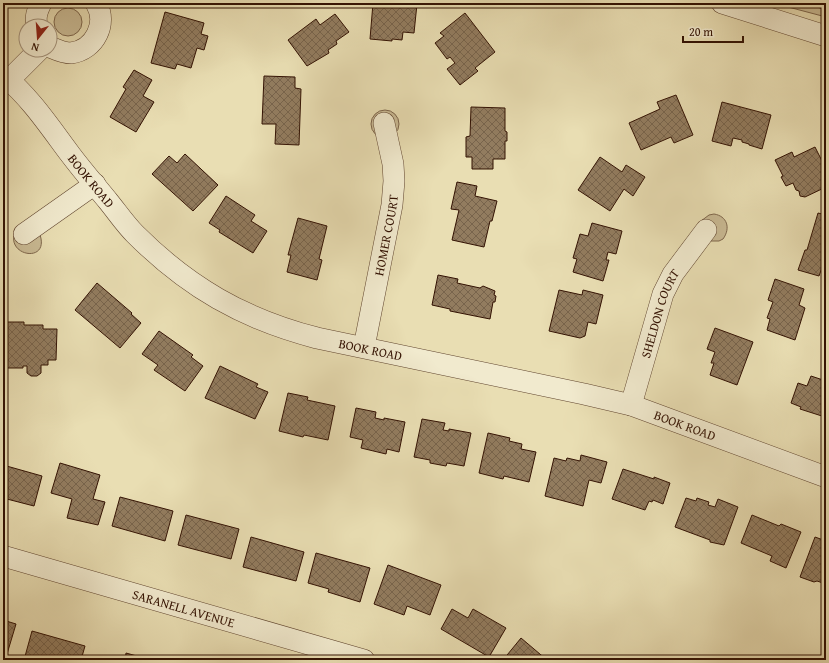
<svg xmlns="http://www.w3.org/2000/svg" width="829" height="663" font-family="'Gentium Book Plus',serif">
<style>
.grass{fill:#cabb95;stroke:#7e664c}
.building{fill:url(#building-cross-hatch);stroke:#331203}
.lines{fill:none;stroke-linecap:round;stroke-linejoin:round}
.minor-casing{stroke:#60452f;stroke-width:22}
.minor{stroke:#f1eace;stroke-width:21}
.labels{text-anchor:middle;stroke-width:4;stroke-linejoin:round;paint-order:stroke}
.street-label{font-size:13px;fill:#331203;stroke:#f1eace}
</style>
<defs>
<pattern id="building-cross-hatch" width="8" height="8" patternUnits="userSpaceOnUse"><rect width="8" height="8" fill="#927c5f"/><path d="M0 0l8 8M0 8l8-8" fill="none" stroke="#78644c"/></pattern>
</defs>
<rect width="100%" height="100%" fill="#e9deb3"/>
<filter id="stains"><feTurbulence type="fractalNoise" baseFrequency=".005" numOctaves="4"/><feColorMatrix values="0 0 0 0 .2 0 0 0 0 .09 0 0 0 0 .02 0 0 0 .5 -.17"/></filter>
<radialGradient id="worn" r=".72"><stop offset=".6" stop-color="#630" stop-opacity="0"/><stop offset="1" stop-color="#630" stop-opacity=".3"/></radialGradient>
<g class="grass">
<polygon points="773,3 805,3 826,10 826,17"/>
<circle cx="68" cy="22" r="14"/>
<circle cx="385" cy="124" r="14"/>
<path d="M714,214C727,216 731,228 723,239L719,241H709L701,221L709,215Z"/>
<path d="M17,228L39,232C53,266 0,256 17,228Z"/>
</g>
<g class="building">
<polygon points="373,3 417,4 414,33 403,32 402,40 392,39 392,41 370,39"/>
<polygon points="165,12 204,23 201,34 208,36 204,50 197,48 191,68 177,64 175,69 151,63"/>
<polygon points="465,13 495,52 475,68 478,71 460,85 447,69 455,63 450,57 447,59 435,43 444,36 440,33"/>
<polygon points="335,14 349,32 336,41 337,44 328,50 329,53 307,66 288,40 316,19 320,25"/>
<polygon points="134,70 152,80 143,96 154,102 136,132 110,117 126,89 123,87"/>
<polygon points="264,76 295,77 295,88 301,89 299,145 275,144 276,124 262,124"/>
<polygon points="676,95 693,135 674,143 671,137 641,150 629,123 660,109 657,102"/>
<polygon points="722,102 771,115 762,149 749,145 749,144 742,142 742,140 733,138 731,146 712,141"/>
<polygon points="471,107 505,108 505,131 507,132 507,141 505,141 505,159 493,159 493,169 472,169 472,157 466,157 466,137 470,136"/>
<polygon points="815,147 826,169 826,187 805,197 800,196 799,191 796,190 793,183 786,186 781,177 783,176 775,160 792,152 794,157"/>
<polygon points="185,154 218,185 193,211 152,174 169,156 177,163"/>
<polygon points="600,157 622,172 626,165 645,177 633,196 624,189 610,211 578,190"/>
<polygon points="457,182 477,186 475,196 497,201 492,221 490,221 484,247 452,240 459,210 451,209"/>
<polygon points="226,196 255,215 251,221 267,231 253,253 219,232 220,230 209,223"/>
<polygon points="818,213 826,215 826,260 825,259 819,276 798,270 805,250 807,250"/>
<polygon points="298,218 327,226 319,259 322,260 317,280 287,272 291,255 288,255"/>
<polygon points="592,223 622,231 616,254 608,252 606,260 609,260 603,281 573,272 577,259 573,258 580,234 588,236"/>
<polygon points="438,275 458,279 457,283 480,288 483,286 495,291 494,295 496,296 495,302 493,302 490,319 450,311 450,309 432,305"/>
<polygon points="775,279 804,289 799,305 805,308 795,340 767,330 770,319 767,318 773,302 768,300"/>
<polygon points="97,283 132,313 131,314 141,323 120,348 75,310"/>
<polygon points="559,290 582,295 583,290 603,295 596,324 588,322 585,336 580,338 549,331"/>
<polygon points="3,322 24,322 24,325 43,325 43,329 57,329 56,360 48,360 48,365 41,365 41,373 37,376 31,376 27,373 27,366 23,366 23,368 3,368"/>
<polygon points="715,328 753,342 737,385 710,375 714,363 711,363 715,352 707,349"/>
<polygon points="159,331 193,355 191,357 203,366 185,391 154,370 158,365 142,354"/>
<polygon points="220,366 258,384 256,387 268,392 255,419 205,398"/>
<polygon points="811,376 826,381 826,421 824,420 825,417 800,409 801,407 791,403 798,383 807,386"/>
<polygon points="288,393 308,397 307,400 335,406 328,440 304,435 303,437 279,431"/>
<polygon points="356,408 376,412 375,418 384,420 384,418 405,422 399,452 387,449 386,454 361,448 363,440 350,437"/>
<polygon points="422,419 445,423 443,430 449,431 449,429 471,433 464,466 447,463 446,466 430,463 430,460 414,457"/>
<polygon points="488,433 510,438 509,441 522,444 521,449 536,452 529,482 504,476 503,479 479,473"/>
<polygon points="581,455 607,462 601,483 589,480 583,506 545,496 554,458 566,461 567,458 580,461"/>
<polygon points="60,463 100,475 93,499 105,502 98,525 67,518 72,499 51,493"/>
<polygon points="3,465 42,476 34,506 3,498"/>
<polygon points="623,469 654,479 654,477 670,483 663,504 653,500 652,502 649,501 645,510 612,499"/>
<polygon points="120,497 173,511 165,541 112,526"/>
<polygon points="686,498 696,501 697,498 709,502 708,505 715,507 718,499 738,507 724,545 710,542 710,540 675,527"/>
<polygon points="186,515 239,529 231,559 178,545"/>
<polygon points="752,515 779,526 781,524 801,532 786,568 770,561 772,556 741,543"/>
<polygon points="251,537 304,552 296,581 243,567"/>
<polygon points="815,537 826,541 826,584 817,581 814,582 800,577"/>
<polygon points="316,553 370,568 360,602 328,592 329,589 308,583"/>
<polygon points="388,565 441,585 430,615 407,606 404,615 374,604"/>
<polygon points="452,609 468,618 473,609 506,628 489,657 441,629"/>
<polygon points="3,620 16,624 7,654 3,652"/>
<polygon points="32,631 85,646 81,660 24,660"/>
<polygon points="521,638 547,660 503,660"/>
<polygon points="126,653 151,660 125,660"/>
</g>
<g class="lines">
<defs>
<g id="minor">
<polyline points="722,3 826,36"/>
<path d="M37,26C35,17 37,11 41,3"/>
<path d="M50,47C57,50 63,53 71,53C95,50 108,23 96,3"/>
<path id="s1" d="M3,75C30,97 49,126 70,154C82,170 95,185 108,201C117,212 125,224 135,234C188,287 243,319 317,338L584,394L631,405L826,477"/>
<polyline points="9,80 39,50"/>
<polyline points="24,234 95,184"/>
<path id="s2" d="M364,347L392,205L394,181L393,164L384,123"/>
<path id="s3" d="M631,405L663,294L673,274L706,230"/>
<path id="s4" d="M3,556L364,660"/>
</g>
</defs>
<use href="#minor" class="minor-casing"/>
<use href="#minor" class="minor"/>
</g>
<g class="labels">
<g class="street-label">
<text dy="5" stroke="none"><textPath href="#s1" startOffset="138">BOOK ROAD</textPath></text>
<text dy="5" stroke="none"><textPath href="#s2" startOffset="114">HOMER COURT</textPath></text>
<text dy="5" stroke="none"><textPath href="#s3" startOffset="96">SHELDON COURT</textPath></text>
<text dy="5" stroke="none"><textPath href="#s1" startOffset="474">BOOK ROAD</textPath></text>
<text dy="5" stroke="none"><textPath href="#s1" startOffset="798">BOOK ROAD</textPath></text>
<text dy="5" stroke="none"><textPath href="#s4" startOffset="188">SARANELL AVENUE</textPath></text>
</g>
</g>
<rect width="829" height="663" fill="none" stroke="#e9deb3" stroke-width="16"/>
<rect x="4" y="4" width="821" height="655" fill="none" stroke="#331203" stroke-width="2"/>
<rect x="8" y="8" width="813" height="647" fill="none" stroke="#331203"/>
<g transform="translate(38 38) rotate(197)"><circle r="19" fill="#f1eace" stroke="#a5947d"/>
<path d="M0-3L7 15L0 10L-7 15Z" fill="#8f2418"/>
<text y="-6" font-size="11" font-weight="bold" text-anchor="middle" fill="#331203">N</text>
</g>
<path d="M683 36v6h60v-6" fill="none" stroke="#331203" stroke-width="2"/>
<text x="689" y="36" font-size="12" fill="#331203" stroke="#f1eace" stroke-width="3" paint-order="stroke">20 m</text>
<rect width="100%" height="100%" filter="url(#stains)"/>
<rect width="100%" height="100%" fill="url(#worn)"/>
</svg>
